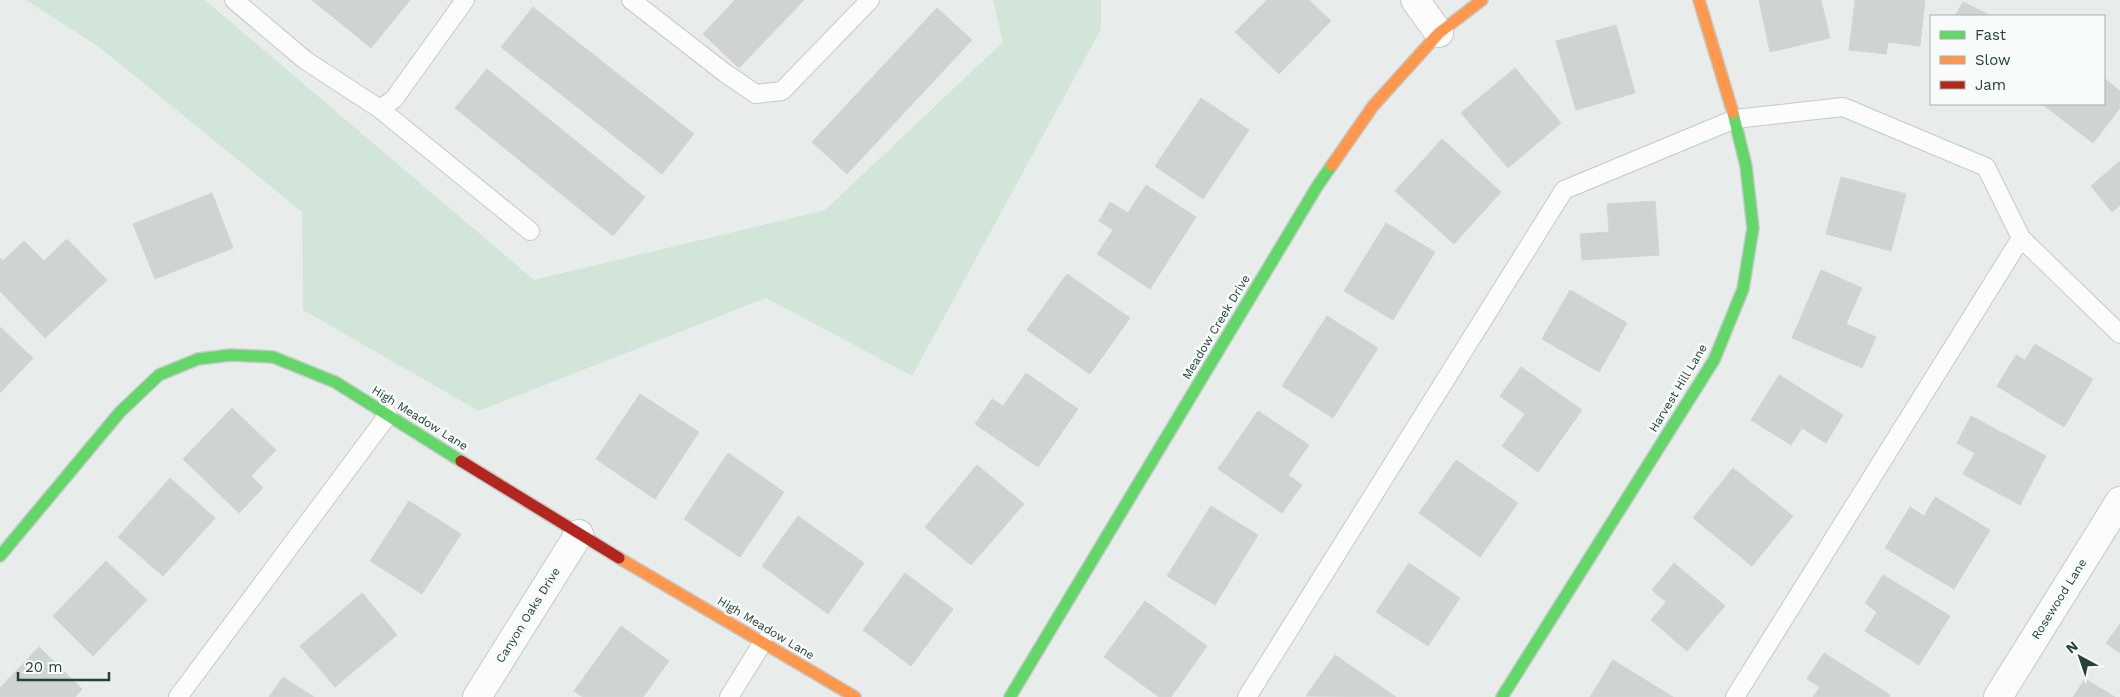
<svg xmlns="http://www.w3.org/2000/svg" width="2120" height="697" font-family="'Work Sans',sans-serif">
<style>
.green{fill:#d1e6d8}
.building{fill:#cfd4d2;stroke:#d1d6d4}
.lines{fill:none;stroke-linecap:round;stroke-linejoin:round}
.lane-casing{stroke:#c5cac8;stroke-width:20}
.street-casing{stroke:#c5cac8;stroke-width:30}
.fast-casing{stroke:#c3cbc8;stroke-width:14}
.slow-casing{stroke:#c3cbc8;stroke-width:14}
.jam-casing{stroke:#c3cbc8;stroke-width:14}
.lane{stroke:#fcfcfc;stroke-width:18}
.street{stroke:#fcfcfc;stroke-width:28}
.fast{stroke:#63d668;stroke-width:11}
.slow{stroke:#ff974d;stroke-width:11}
.jam{stroke:#b3261e;stroke-width:11}
.labels{text-anchor:middle;stroke-width:5;stroke-linejoin:round;paint-order:stroke}
.street-label{font-size:12px;fill:#24423a;stroke:#f7fbf9}
</style>
<rect width="100%" height="100%" fill="#e8edeb"/>
<polygon class="green" points="26,0 205,0 534,280 825,210 1003,42 993,0 1101,0 1101,29 912,376 766,298 479,411 303,310 302,212 99,47"/>
<g class="building">
<polygon points="312,0 410,0 371,48"/>
<polygon points="735,0 804,0 739,68 703,34"/>
<polygon points="1267,0 1309,0 1331,21 1279,74 1235,32"/>
<polygon points="1759,0 1821,0 1830,38 1770,52"/>
<polygon points="1855,0 1925,0 1920,46 1888,42 1886,54 1849,50"/>
<polygon points="1963,2 1991,16 1955,16"/>
<polygon points="533,7 694,134 662,174 501,47"/>
<polygon points="937,8 972,40 847,174 812,142"/>
<polygon points="1616,25 1635,93 1576,110 1556,41"/>
<polygon points="1515,68 1561,123 1508,168 1461,113"/>
<polygon points="487,69 645,197 613,236 455,108"/>
<polygon points="2104,78 2120,91 2120,108 2093,143 2042,104 2104,104"/>
<polygon points="1201,98 1249,130 1203,199 1155,166"/>
<polygon points="1442,139 1501,192 1454,244 1395,191"/>
<polygon points="2120,161 2120,205 2112,212 2091,186"/>
<polygon points="1841,177 1906,194 1891,251 1826,234"/>
<polygon points="1146,185 1196,217 1150,289 1097,254 1113,230 1099,221 1110,202 1128,213"/>
<polygon points="212,193 233,248 155,279 133,224"/>
<polygon points="1655,201 1659,255 1582,260 1580,234 1609,232 1607,204"/>
<polygon points="1386,223 1435,252 1393,320 1344,291"/>
<polygon points="67,239 107,280 45,338 0,291 0,258 3,261 24,241 44,261"/>
<polygon points="1821,270 1862,288 1846,324 1876,337 1862,368 1792,338"/>
<polygon points="1067,274 1130,318 1090,374 1027,330"/>
<polygon points="1570,290 1627,323 1599,372 1542,339"/>
<polygon points="1327,316 1378,348 1333,418 1282,386"/>
<polygon points="0,327 33,358 0,393"/>
<polygon points="2035,344 2093,379 2064,427 1997,386 2016,355 2025,360"/>
<polygon points="1521,367 1582,410 1538,472 1502,446 1525,414 1500,396"/>
<polygon points="1026,373 1078,409 1038,467 975,424 992,399 1003,406"/>
<polygon points="1779,375 1843,415 1826,443 1802,428 1791,445 1751,420"/>
<polygon points="640,394 699,432 655,499 596,459"/>
<polygon points="232,408 276,450 251,476 263,488 239,513 183,459"/>
<polygon points="1258,411 1309,445 1288,475 1302,485 1282,513 1218,469"/>
<polygon points="1971,416 2046,456 2020,505 1963,474 1975,453 1957,443"/>
<polygon points="728,453 784,492 740,557 684,519"/>
<polygon points="1456,460 1518,503 1480,557 1419,513"/>
<polygon points="977,465 1024,504 971,565 925,527"/>
<polygon points="1733,468 1793,516 1752,566 1693,518"/>
<polygon points="170,478 215,518 163,576 118,537"/>
<polygon points="1935,497 1990,530 1954,589 1885,548 1910,507 1924,516"/>
<polygon points="409,501 461,534 422,594 370,561"/>
<polygon points="1211,506 1258,535 1215,605 1167,576"/>
<polygon points="798,516 864,563 828,614 762,566"/>
<polygon points="106,561 147,600 93,656 53,616"/>
<polygon points="1409,563 1460,598 1428,646 1376,612"/>
<polygon points="1674,563 1725,606 1687,651 1651,620 1666,602 1652,590"/>
<polygon points="905,573 953,609 911,666 863,630"/>
<polygon points="1883,575 1950,616 1919,665 1865,631 1877,612 1865,603"/>
<polygon points="362,593 397,635 335,687 300,646"/>
<polygon points="1145,601 1207,646 1171,697 1159,697 1104,657"/>
<polygon points="2120,624 2120,653 2106,643"/>
<polygon points="621,626 669,661 643,697 583,697 574,691"/>
<polygon points="39,647 82,689 75,697 0,697 0,688"/>
<polygon points="1824,653 1890,695 1889,697 1813,697 1820,687 1807,679"/>
<polygon points="1335,655 1396,697 1306,696"/>
<polygon points="1613,660 1673,697 1590,697"/>
<polygon points="283,677 314,697 269,697"/>
<polygon points="2085,679 2115,697 2073,697"/>
</g>
<g class="lines">
<defs>
<g id="lane">
<polyline points="234,0 305,60 380,109 394,99 465,0"/>
<polyline points="631,0 725,73 756,94 782,91 870,0"/>
<polyline points="380,109 530,231"/>
<polyline points="2021,238 2120,334"/>
<polyline points="178,697 388,415"/>
<polyline points="729,697 763,642"/>
<polyline points="1247,697 1564,190 1735,119 1843,107 1986,167 2021,238 1735,697"/>
</g>
<g id="street">
<polyline points="1415,0 1439,33"/>
<polyline points="477,697 579,534"/>
<polyline points="1998,697 2120,501"/>
</g>
<g id="fast">
<polyline points="0,556 120,412 159,375 198,359 231,355 273,357 335,382 461,461"/>
<polyline points="1010,697 1318,185 1332,165"/>
<polyline points="1502,697 1714,360 1743,289 1753,228 1746,166 1733,113"/>
</g>
<g id="slow">
<polyline points="1699,0 1733,113"/>
<polyline points="1332,165 1373,106 1439,33 1482,0"/>
<polyline points="619,558 855,697"/>
</g>
<polyline id="jam" points="461,461 619,558"/>
</defs>
<use href="#lane" class="lane-casing"/>
<use href="#street" class="street-casing"/>
<use href="#fast" class="fast-casing"/>
<use href="#slow" class="slow-casing"/>
<use href="#jam" class="jam-casing"/>
<use href="#lane" class="lane"/>
<use href="#street" class="street"/>
<use href="#fast" class="fast"/>
<use href="#slow" class="slow"/>
<use href="#jam" class="jam"/>
</g>
<g class="labels">
<g class="street-label">
<text transform="translate(1216 327) rotate(-59)" y="4">Meadow Creek Drive</text>
<text transform="translate(1678 388) rotate(-59)" y="4">Harvest Hill Lane</text>
<text transform="translate(420 418) rotate(32)" y="4">High Meadow Lane</text>
<text transform="translate(2059 599) rotate(-58)" y="4">Rosewood Lane</text>
<text transform="translate(528 615) rotate(-58)" y="4">Canyon Oaks Drive</text>
<text transform="translate(766 628) rotate(31)" y="4">High Meadow Lane</text>
</g>
</g>
<rect x="1930" y="15" width="175" height="90" fill="#f7fbf9" stroke="#a3b1ad"/>
<rect x="1940" y="31" width="25" height="8" fill="#63d668" stroke="#a3b1ad"/>
<text x="1975" y="40" font-size="15" fill="#24423a">Fast</text>
<rect x="1940" y="56" width="25" height="8" fill="#ff974d" stroke="#a3b1ad"/>
<text x="1975" y="65" font-size="15" fill="#24423a">Slow</text>
<rect x="1940" y="81" width="25" height="8" fill="#b3261e" stroke="#a3b1ad"/>
<text x="1975" y="90" font-size="15" fill="#24423a">Jam</text>
<g transform="translate(2080 657) rotate(320)" stroke="#f7fbf9" stroke-width="4" paint-order="stroke">
<path d="M0-4L9 19L0 12L-9 19Z" fill="#24423a"/>
<text y="-8" font-size="14" font-weight="bold" text-anchor="middle" fill="#24423a">N</text>
</g>
<path d="M18 672v8h91v-8" fill="none" stroke="#24423a" stroke-width="2.5"/>
<text x="25" y="672" font-size="15" fill="#24423a" stroke="#f7fbf9" stroke-width="4" paint-order="stroke">20 m</text>
</svg>
